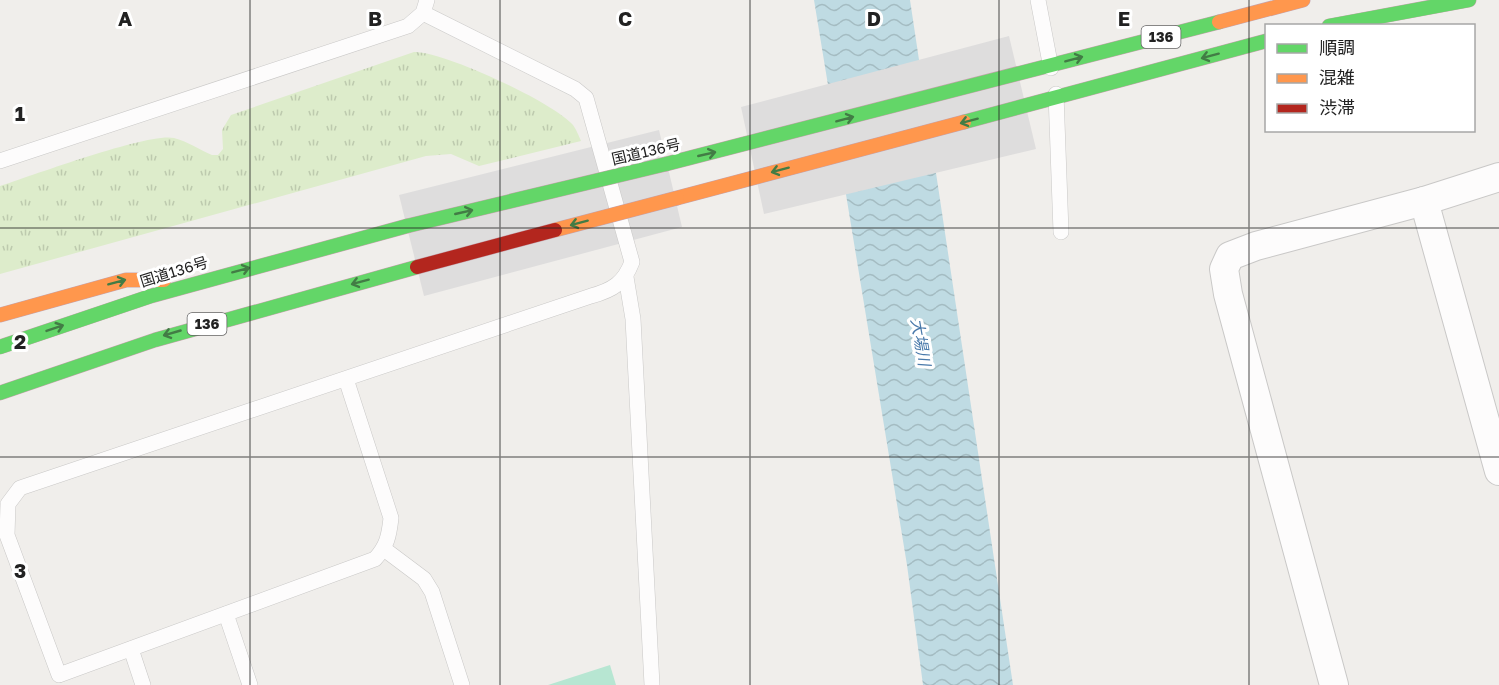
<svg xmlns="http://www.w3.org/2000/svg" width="1499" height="685" font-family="'Golos Text','Noto Sans JP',sans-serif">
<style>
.grass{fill:url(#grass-tufts)}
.pitch{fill:#b7e6d2}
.water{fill:url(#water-waves)}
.pier{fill:#dedddd}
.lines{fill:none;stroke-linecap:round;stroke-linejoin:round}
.lane-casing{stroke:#c9c8c7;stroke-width:16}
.street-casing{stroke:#c9c8c7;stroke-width:30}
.fast-casing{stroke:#c5a2ac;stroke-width:15}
.slow-casing{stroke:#c5a2ac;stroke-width:15}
.lane{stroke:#fdfcfc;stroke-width:15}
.street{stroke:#fdfcfc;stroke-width:28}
.fast{stroke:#63d668;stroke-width:14}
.slow{stroke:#ff974d;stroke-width:14}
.fast-bridge-casing{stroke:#c5a2ac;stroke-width:15;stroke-linecap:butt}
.slow-bridge-casing{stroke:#c5a2ac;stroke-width:15;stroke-linecap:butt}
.jam-bridge-casing{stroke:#c5a2ac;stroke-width:15;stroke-linecap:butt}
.fast-bridge{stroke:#63d668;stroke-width:14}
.slow-bridge{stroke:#ff974d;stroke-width:14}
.jam-bridge{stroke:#b3261e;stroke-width:14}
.oneway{stroke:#427c45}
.grid{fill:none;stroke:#222;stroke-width:1.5;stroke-opacity:0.55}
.labels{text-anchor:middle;stroke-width:6;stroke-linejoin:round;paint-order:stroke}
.shield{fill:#fff;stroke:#646464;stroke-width:1.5}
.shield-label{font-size:14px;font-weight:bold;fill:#222}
.street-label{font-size:15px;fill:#222;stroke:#fff}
.water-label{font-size:16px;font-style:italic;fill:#4a7aab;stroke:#fff}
.grid-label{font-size:20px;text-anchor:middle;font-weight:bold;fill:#222;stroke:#fff;stroke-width:6;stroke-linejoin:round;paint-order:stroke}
</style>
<defs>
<pattern id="grass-tufts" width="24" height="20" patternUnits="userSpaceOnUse" patternTransform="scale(1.5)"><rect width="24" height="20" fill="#ddeccb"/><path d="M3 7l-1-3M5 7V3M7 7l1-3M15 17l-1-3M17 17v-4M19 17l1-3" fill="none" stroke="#bdcaae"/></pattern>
<pattern id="water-waves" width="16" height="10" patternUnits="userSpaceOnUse" patternTransform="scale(1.5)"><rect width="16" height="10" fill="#bfdbe3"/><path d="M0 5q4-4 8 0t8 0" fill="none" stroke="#a4bcc2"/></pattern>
</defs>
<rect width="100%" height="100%" fill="#f0eeeb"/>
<path class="grass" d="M414,52C443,51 553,102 573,125C576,129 579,136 581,141L479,166L451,154L426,156L0,274V186C31,176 149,132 174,138C187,141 200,150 212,155H218L223,149L222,130L231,115Z"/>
<polygon class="pitch" points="610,665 616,685 548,685"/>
<polygon class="water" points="814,0 910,0 1013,685 923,685 907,565"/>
<g class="pier">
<polygon points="1009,36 1036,149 764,214 741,107"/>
<polygon points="659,130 682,227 424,296 399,195"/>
</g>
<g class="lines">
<defs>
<g id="lane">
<polyline points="1038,0 1051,68"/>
<polyline points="1056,94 1061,232"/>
<polyline points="0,161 408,26 423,13 427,0"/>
<polyline points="626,277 633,319 652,685"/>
<path d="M346,379L391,518C389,536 387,546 375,559L59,675L7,535L8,504L20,488L591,296C613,290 624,283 632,262L586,98L575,89L423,13"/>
<polyline points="384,549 424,579 432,592 462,685"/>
<polyline points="226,614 250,685"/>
<polyline points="131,649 143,685"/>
</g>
<g id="street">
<polyline points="1424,201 1499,471"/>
<polyline points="1334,685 1228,294 1224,269 1230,256 1256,246 1424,201 1499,177"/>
</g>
<g id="fast">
<polyline points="1329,26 1469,0"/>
<polyline points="964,122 1266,41"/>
<polyline points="666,164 1219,22"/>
<polyline points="0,347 151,296 407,226"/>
<polyline points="0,393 155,340 417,267"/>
</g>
<g id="slow">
<polyline points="1219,22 1303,0"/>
<polyline points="677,198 964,122"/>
<polyline points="0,315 126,280 164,280"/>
</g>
</defs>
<use href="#lane" class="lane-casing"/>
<use href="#street" class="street-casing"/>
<use href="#fast" class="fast-casing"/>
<use href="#slow" class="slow-casing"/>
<use href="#lane" class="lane"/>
<use href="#street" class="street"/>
<use href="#fast" class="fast"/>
<use href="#slow" class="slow"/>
<defs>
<polyline id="fast-bridge" points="407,226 666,164"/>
<polyline id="slow-bridge" points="555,230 677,198"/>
<polyline id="jam-bridge" points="417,267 555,230"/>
</defs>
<use href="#fast-bridge" class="fast-bridge-casing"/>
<use href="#slow-bridge" class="slow-bridge-casing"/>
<use href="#jam-bridge" class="jam-bridge-casing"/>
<use href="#fast-bridge" class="fast-bridge"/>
<use href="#slow-bridge" class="slow-bridge"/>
<use href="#jam-bridge" class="jam-bridge"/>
</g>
<defs><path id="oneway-shaft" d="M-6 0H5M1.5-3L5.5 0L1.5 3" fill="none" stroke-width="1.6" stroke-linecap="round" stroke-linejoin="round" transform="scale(1.5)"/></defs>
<g class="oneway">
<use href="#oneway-shaft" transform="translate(1210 56) rotate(165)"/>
<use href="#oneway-shaft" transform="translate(1074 59) rotate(-15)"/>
<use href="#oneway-shaft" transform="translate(845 119) rotate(-15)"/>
<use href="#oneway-shaft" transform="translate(969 121) rotate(165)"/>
<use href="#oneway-shaft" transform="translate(707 154) rotate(-13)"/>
<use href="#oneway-shaft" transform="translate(780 170) rotate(165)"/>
<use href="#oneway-shaft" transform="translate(464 212) rotate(-13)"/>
<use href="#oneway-shaft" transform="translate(579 223) rotate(165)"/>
<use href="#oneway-shaft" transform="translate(241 270) rotate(-15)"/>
<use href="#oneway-shaft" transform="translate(117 282) rotate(-15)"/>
<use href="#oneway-shaft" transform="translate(360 282) rotate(165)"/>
<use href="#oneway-shaft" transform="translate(55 328) rotate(-19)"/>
<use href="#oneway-shaft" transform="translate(172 333) rotate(164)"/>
</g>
<path class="grid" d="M250,0V685M500,0V685M750,0V685M999,0V685M1249,0V685M0,228H1499M0,457H1499"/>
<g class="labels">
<g class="shield">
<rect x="1141.5" y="26" width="39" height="22" rx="4.5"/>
<rect x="187.5" y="313" width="39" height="22" rx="4.5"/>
</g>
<g class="shield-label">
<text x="1161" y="42">136</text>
<text x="207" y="329">136</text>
</g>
<g class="street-label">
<text transform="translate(646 152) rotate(-13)" y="5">国道136号</text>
<text transform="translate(174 272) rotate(-17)" y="5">国道136号</text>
</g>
<g class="water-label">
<text transform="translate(921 342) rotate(80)" y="6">大場川</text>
</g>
</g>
<g class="grid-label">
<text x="125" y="26">A</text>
<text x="375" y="26">B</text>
<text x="625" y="26">C</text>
<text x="874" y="26">D</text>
<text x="1124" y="26">E</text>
<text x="20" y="121">1</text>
<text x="20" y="349">2</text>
<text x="20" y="578">3</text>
</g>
<rect x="1265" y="24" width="210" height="108" fill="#ffffff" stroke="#a7a7a7" stroke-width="1.5"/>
<rect x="1277" y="44" width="30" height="9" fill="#63d668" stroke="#a7a7a7" stroke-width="1.5"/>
<text x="1319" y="54" font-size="18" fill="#222222">順調</text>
<rect x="1277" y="74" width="30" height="9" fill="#ff974d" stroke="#a7a7a7" stroke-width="1.5"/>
<text x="1319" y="84" font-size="18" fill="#222222">混雑</text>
<rect x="1277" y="104" width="30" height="9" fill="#b3261e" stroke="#a7a7a7" stroke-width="1.5"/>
<text x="1319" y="114" font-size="18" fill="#222222">渋滞</text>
</svg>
